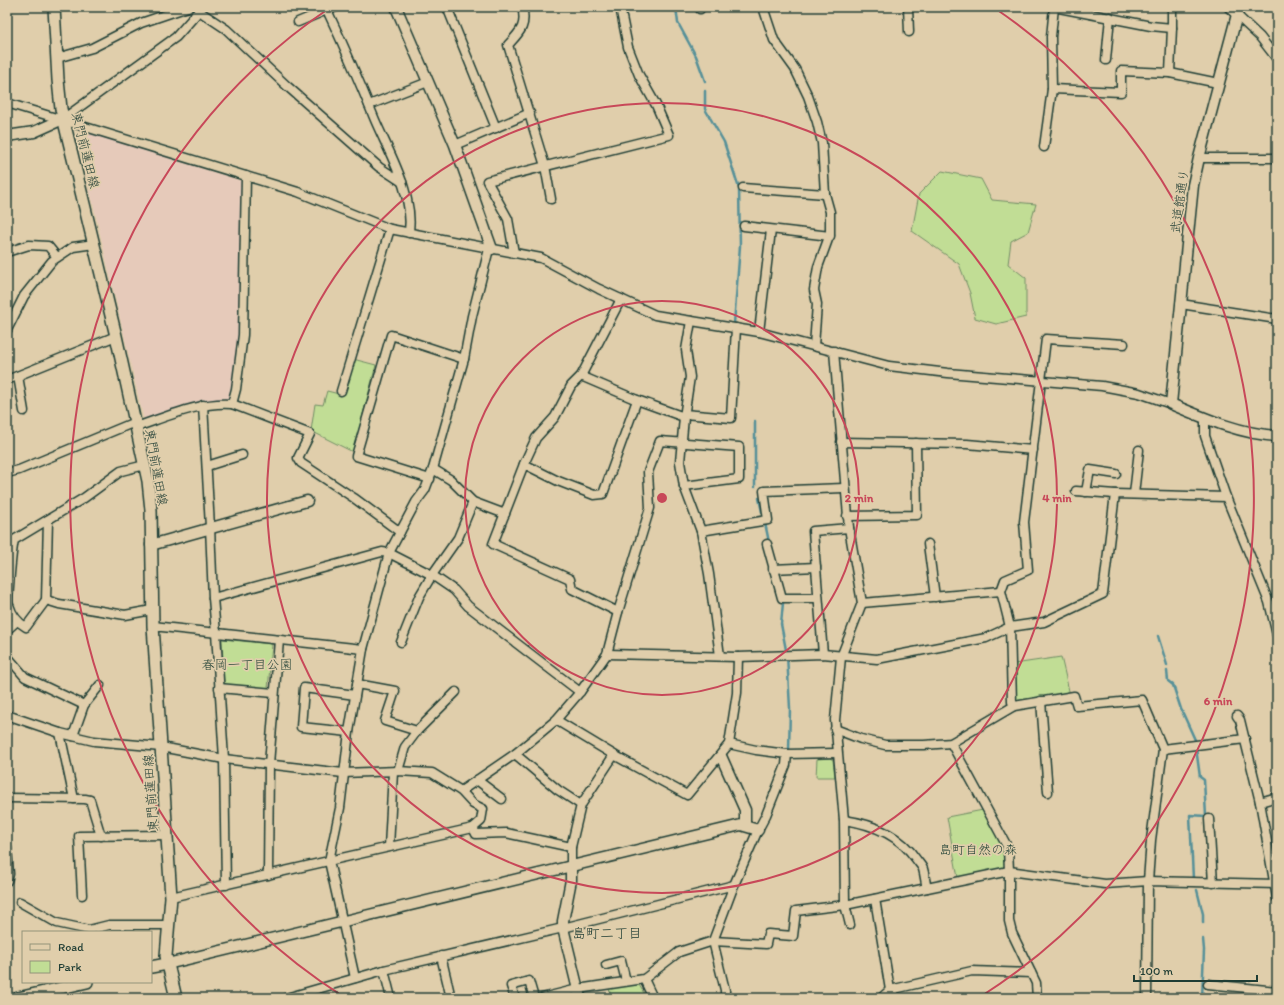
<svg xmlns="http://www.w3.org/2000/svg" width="1284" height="1005" font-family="Itim,'Klee One',sans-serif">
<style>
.built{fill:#e6caba}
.green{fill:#c1dd95;stroke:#708d64}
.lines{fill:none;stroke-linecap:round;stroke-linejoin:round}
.stream{stroke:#569098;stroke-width:2.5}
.minor-casing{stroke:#1f3d34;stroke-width:11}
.tertiary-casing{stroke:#1f3d34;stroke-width:13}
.secondary-casing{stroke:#1f3d34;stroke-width:14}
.minor{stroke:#e0ceab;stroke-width:8}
.tertiary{stroke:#e0ceab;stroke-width:10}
.secondary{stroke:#e0ceab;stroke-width:11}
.ring{fill:none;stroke:#c84859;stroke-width:2}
.labels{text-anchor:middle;stroke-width:3.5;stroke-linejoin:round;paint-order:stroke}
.street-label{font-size:13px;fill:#1f3d34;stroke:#e0ceab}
.park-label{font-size:13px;fill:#274539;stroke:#e0ceab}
.neighbourhood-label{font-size:14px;fill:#1f3d34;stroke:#e0ceab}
.centre{fill:#c84859;stroke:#e0ceab;stroke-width:2}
.ring-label{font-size:12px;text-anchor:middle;font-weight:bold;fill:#c84859;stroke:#e0ceab;stroke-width:3.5;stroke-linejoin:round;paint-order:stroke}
</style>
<rect width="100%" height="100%" fill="#e0ceab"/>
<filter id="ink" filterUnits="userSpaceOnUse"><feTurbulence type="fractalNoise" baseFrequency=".025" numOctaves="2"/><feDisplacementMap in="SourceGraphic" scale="8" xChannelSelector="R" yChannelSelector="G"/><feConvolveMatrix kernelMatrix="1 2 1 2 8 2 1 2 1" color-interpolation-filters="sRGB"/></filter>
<g filter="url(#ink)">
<polygon class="built" points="82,131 242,181 241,299 236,364 230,399 195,403 144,420 79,144 85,142"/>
<g class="green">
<polygon points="942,171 981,179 992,200 1036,204 1028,232 1011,241 1008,264 1026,278 1026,317 996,324 975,318 970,293 959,264 912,231 919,194"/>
<polygon points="353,359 376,365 353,452 311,431 315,404 323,405 327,391 343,395"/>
<polygon points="222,639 272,644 268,689 224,684"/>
<polygon points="1061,657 1070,695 1017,704 1013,700 1014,664"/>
<polygon points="830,758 833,760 835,777 816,777 817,759"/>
<polygon points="983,810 1006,851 1007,868 958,878 947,817"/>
<polygon points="634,983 639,985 647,998 611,998 609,988"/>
</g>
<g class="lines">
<g class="stream">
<polyline points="676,7 678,23 696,56 705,81"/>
<polyline points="705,91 705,109 724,142 739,188 740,246 734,324"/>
<polyline points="755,421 755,487"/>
<polyline points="759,498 762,512"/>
<polyline points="765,523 769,542"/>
<polyline points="783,603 781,624 787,655 790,708 789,751"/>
<polyline points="1158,636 1167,665"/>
<polyline points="1167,671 1168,681 1173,685 1181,709 1196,742"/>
<polyline points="1193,879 1190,815 1206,816 1204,780 1200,777 1196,748"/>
<polyline points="1197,890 1203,914 1203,923"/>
<polyline points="1202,998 1204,950 1203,939"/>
</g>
<defs>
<g id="minor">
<polyline points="198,7 199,11 226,29 287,86 379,167 402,182"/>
<polyline points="447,7 496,128"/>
<path d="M522,7C527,26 520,32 508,45L545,166L551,199"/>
<polyline points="700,7 700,9"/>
<polyline points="763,7 774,40 795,69 808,96 817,122 822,143 825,194 830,212 830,234 818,267 814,290 817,304 814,346"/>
<polyline points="908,7 909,32"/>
<polyline points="1054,7 1151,26 1172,28 1172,7"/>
<polyline points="1228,7 1260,37 1277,59"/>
<polyline points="327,10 336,7"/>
<path d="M298,22L327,10C344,46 360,83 375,120C390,155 414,194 409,233"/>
<polyline points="57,58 92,48 141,23 188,7"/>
<polyline points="1106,60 1110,17"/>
<polyline points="1170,73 1172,28"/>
<polyline points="1052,89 1121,92 1121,71 1170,73 1218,83"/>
<polyline points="7,103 298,192 390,229 541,258 599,289 655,315 759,332 889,366 948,373 1102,386 1139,393 1171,404"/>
<polyline points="369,105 428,82"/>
<polyline points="63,119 176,37 199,11"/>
<polyline points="455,145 530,113"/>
<polyline points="1044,147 1052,89 1051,37 1054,7"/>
<polyline points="1199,158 1277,158"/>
<polyline points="743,188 825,194"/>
<polyline points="744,226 830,236"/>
<polyline points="7,252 29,245 48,246 57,257"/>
<polyline points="514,253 508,219 487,181 669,135 656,105 639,75 628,47 620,7"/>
<polyline points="1181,304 1277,319"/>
<polyline points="691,321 686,350 690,377 684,417 680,462 684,486 701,531 709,574 720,656"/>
<polyline points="7,330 24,296 52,261 73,247 94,244"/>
<polyline points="759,332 771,230"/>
<polyline points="834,351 849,528 862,603 841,657 835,720 844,820 845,905 850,925"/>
<polyline points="18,376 24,411"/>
<polyline points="581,376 637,400 684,417"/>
<polyline points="7,380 116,336"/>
<polyline points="341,391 390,229"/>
<polyline points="232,404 236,389 243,335 246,176"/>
<polyline points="203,405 210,527 213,598 216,633 224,759 226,885"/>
<polyline points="684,414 731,418 736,328"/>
<polyline points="1205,419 1205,436 1226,497 1269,602 1277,635"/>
<path d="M136,427C166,417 201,401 232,404L310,434L298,458L301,463L354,498L400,532"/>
<polyline points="841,442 967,444 1033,450"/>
<polyline points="524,464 558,481 594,495 603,494 637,400"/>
<polyline points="207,466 242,455"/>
<polyline points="433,469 451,480 473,502 505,514"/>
<polyline points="7,473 19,470 135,422"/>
<polyline points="430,479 356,456 391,335 464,359"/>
<polyline points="1076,491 1115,494"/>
<polyline points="1086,492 1090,470 1116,474"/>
<polyline points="1134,494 1139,450"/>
<polyline points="847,516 917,515 916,443"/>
<polyline points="48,520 46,600 59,604 125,615 152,610"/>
<polyline points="701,531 768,520 764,491 844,488"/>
<polyline points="767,544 782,598 818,598"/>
<polyline points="928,544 935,597"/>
<polyline points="773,569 816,567"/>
<polyline points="213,598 382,552 389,553 432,575 454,590 468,606 580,692"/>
<path d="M46,600L26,627C17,622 12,615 9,605C7,599 12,549 14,540L84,498L121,471L145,465"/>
<polyline points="862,603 1001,591"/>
<polyline points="618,612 572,589 570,579 493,544 524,464 536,438 555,417 571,386 581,376 621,299"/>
<polyline points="153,626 363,649"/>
<polyline points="7,630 17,621"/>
<polyline points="401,642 419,597 432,575 458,538 473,502"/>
<polyline points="607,654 738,657 823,654 877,659 986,638 1010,627 1044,622 1103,594 1115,494 1226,497"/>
<polyline points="823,654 813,531 849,528"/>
<polyline points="7,656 25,677 84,705"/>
<polyline points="357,684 395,691 385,721 417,731"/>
<polyline points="219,688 274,693"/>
<polyline points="1041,701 1048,792"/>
<polyline points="1014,706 1012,702 1010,627 1001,591 1005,580 1028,570 1024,522 1046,339 1124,344"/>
<polyline points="7,715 60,733 94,741 161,747 224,759 343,773 398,771 432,773 461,791 473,804 483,809 481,821 473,828"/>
<polyline points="1237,716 1240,720 1260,802 1277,898"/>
<polyline points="556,720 614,755 687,795 729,744 737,693 738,657"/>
<polyline points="835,729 861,739 885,745 924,745 951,743 1014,706 1074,696 1077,706 1142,700 1163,749 1151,840 1148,881 1147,998"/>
<polyline points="349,732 301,727 304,688 355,695"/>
<polyline points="60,733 74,799"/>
<polyline points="73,736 84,705 100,685"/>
<polyline points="951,743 1008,848 1009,871 1009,921 1012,933 1036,983 1037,998"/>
<polyline points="729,744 756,750 787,754 837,753"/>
<polyline points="1163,749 1245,739"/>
<polyline points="515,754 558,790 581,805"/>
<polyline points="398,771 405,747 417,731 456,692"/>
<polyline points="477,780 502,799"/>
<polyline points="461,791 515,754 556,720 580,692 607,654 618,612 650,508 648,472 660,441 739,447 739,479 684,486"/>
<polyline points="7,798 85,799 90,800 101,836"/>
<polyline points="1260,802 1277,797"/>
<polyline points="1209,819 1213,883"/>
<path d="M844,820C872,824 899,834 916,859C918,862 922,866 923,869C925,875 925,882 927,888"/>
<polyline points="389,847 393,772"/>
<polyline points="571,847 581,805 614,755"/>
<polyline points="7,848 9,874 7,881"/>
<polyline points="268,875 269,764 279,640"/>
<polyline points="82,895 79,836 167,835"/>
<polyline points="171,897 473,828 476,834 506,833 571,847 571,867"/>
<polyline points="875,899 890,990 896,998"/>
<polyline points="20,902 57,923 89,930 109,925 169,925"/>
<polyline points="441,956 451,998"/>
<polyline points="606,965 621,961 626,981"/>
<polyline points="384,970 391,998"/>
<polyline points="355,978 329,861 340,808 349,732 363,649 389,553 416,502 425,490 433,469 464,359 472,316 489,249"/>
<polyline points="644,979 653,998"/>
<polyline points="1208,984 1277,991"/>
<polyline points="286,998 384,970 563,928 734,885"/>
<polyline points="515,998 511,986 529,981 534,998"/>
<polyline points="542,998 578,989 644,979 679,952 713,941 766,944 768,934 793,936 796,911 845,905 1009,871 1105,884 1148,881 1277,884"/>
<polyline points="725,998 725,990 713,941 734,885 758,830 766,815 786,765 787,754"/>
<polyline points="881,998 890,990 972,971 1031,973"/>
</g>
<g id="tertiary">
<polyline points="396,7 455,145 492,249"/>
<path d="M1239,7L1199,158L1193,185L1171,404C1204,418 1240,434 1277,436"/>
<polyline points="7,136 34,132 63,119"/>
<polyline points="151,545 307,501"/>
<polyline points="721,756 745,810 745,825"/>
<polyline points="571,867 571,880 563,921 563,928 580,998"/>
<polyline points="167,964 741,825 758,830"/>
</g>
<g id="secondary">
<polyline points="54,7 58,80 61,109 116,336 148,481 151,510 153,626 171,897 166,956 176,998"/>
<polyline points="151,967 167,964"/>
<polyline points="18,998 87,982"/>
</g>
</defs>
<use href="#minor" class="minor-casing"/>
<use href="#tertiary" class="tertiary-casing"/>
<use href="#secondary" class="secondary-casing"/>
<use href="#minor" class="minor"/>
<use href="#tertiary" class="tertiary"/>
<use href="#secondary" class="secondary"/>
</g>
</g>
<g class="ring">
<circle cx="662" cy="498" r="197"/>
<circle cx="662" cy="498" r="395"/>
<path d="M344 997A592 592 0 0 1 331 7M993 7A592 592 0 0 1 980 997"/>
</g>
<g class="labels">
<g class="street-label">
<text transform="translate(86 150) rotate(76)" y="5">東門前蓮田線</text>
<text transform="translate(1179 201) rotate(-82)" y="5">武道館通り</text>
<text transform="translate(157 467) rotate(80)" y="5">東門前蓮田線</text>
<text transform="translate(150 793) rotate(-94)" y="5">東門前蓮田線</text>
</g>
<g class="park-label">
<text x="247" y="669">春岡一丁目公園</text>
<text x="978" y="854">島町自然の森</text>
</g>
<g class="neighbourhood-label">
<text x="607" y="938">島町二丁目</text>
</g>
</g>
<circle cx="662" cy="498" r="6" class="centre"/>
<g class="ring-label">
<text x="859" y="502">2 min</text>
<text x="1057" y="502">4 min</text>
<text x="1218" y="705">6 min</text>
</g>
<rect width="1284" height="1005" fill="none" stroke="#e0ceab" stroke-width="24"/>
<rect x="12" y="12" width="1260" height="981" fill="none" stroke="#1f3d34" stroke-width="1.5" filter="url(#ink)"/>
<rect x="22" y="931" width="130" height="52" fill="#e0ceab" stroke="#93947b"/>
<rect x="30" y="944" width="20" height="6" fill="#e0ceab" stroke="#93947b"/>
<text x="58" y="951" font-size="12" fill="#1f3d34">Road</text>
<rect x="30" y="961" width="20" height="12" fill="#c1dd95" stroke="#93947b"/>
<text x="58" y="971" font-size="12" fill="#1f3d34">Park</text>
<path d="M1134 975v6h123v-6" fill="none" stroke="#1f3d34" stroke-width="2"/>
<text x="1140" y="975" font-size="12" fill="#1f3d34" stroke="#e0ceab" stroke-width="3" paint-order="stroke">100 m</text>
</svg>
